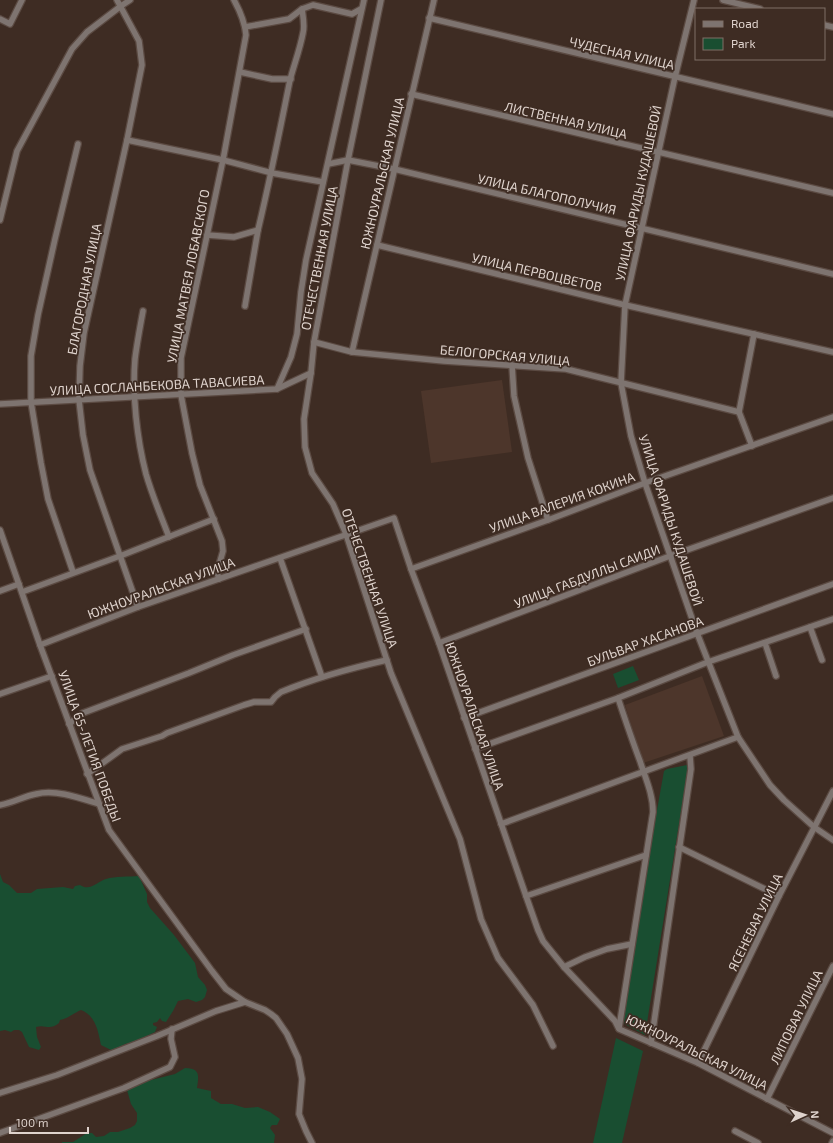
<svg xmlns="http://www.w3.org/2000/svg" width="833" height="1143" font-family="'Exo 2',sans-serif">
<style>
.built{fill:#4d362b}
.green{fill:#194e31}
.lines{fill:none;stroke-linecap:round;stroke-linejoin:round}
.minor-casing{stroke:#5b4a42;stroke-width:8}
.minor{stroke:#7e7470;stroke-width:5.5}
.labels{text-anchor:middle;stroke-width:3.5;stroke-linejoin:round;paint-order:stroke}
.street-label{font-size:13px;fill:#dfd3cd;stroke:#3e2c23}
</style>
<rect width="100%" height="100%" fill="#3e2c23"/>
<g class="built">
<polygon points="502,380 512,452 431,463 421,391"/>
<polygon points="702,676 724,736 643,763 625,705"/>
</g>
<g class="green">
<polygon points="633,666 639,680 618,688 613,674"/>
<polygon points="687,765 688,768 645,1035 619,1021 664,771 667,769"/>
<path d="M0,874L3,882L9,885L17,893H31L37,889L63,887L73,889L75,886L80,885C90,892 98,881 106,879C115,876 129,877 139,876L147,894V902L150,908L174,935L195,963L198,977L205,985L207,990L205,997L202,1000L196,1002L188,999L178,1001L173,1011L166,1022L162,1021L160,1018L157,1022L153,1023V1025L157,1027L155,1032L134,1042L125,1044L115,1050H111L101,1045C98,1031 96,1016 81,1010C72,1014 69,1018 60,1020L59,1023C49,1031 46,1024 36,1027L37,1037L41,1047L39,1050L29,1047L22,1032L19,1030H14L11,1032L5,1030L0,1031Z"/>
<polygon points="616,1038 643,1051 622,1143 593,1143"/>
<path d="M185,1068C200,1068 199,1075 197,1088L211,1091V1098L221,1104H232L245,1108L258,1107L270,1112L280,1119L277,1125H272L270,1128L275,1135L274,1143H62V1142H73L87,1133H92L96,1137L104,1136L110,1132H118L130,1128L135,1125L137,1121V1113L131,1104L127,1090L139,1083L175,1074Z"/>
</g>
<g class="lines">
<defs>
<g id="minor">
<polyline points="117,0 139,41 142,65 127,140 84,333 80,366 79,400 83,435 90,470 138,607"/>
<polyline points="381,0 348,160 314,342 311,373 304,419 305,447 312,473 333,504 346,534 391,673 460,839 481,919 498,958 533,1005 553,1046"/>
<polyline points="694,0 675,77 625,305 621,383 631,436 645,483 697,633 738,737 770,785 784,800 814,827 833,840"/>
<polyline points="723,0 760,9"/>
<polyline points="429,18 833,114"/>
<polyline points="0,19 10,24 22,0"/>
<polyline points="824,25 833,27"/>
<polyline points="245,27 289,19 302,9"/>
<polyline points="240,72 272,79 291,79"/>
<polyline points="411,94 833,193"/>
<polyline points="127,140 223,160 272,173 323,182"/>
<polyline points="328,164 348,160 394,169 833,274"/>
<polyline points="0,220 17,151 72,49 87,32 121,6 130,0"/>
<path d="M207,235L234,237L258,230C270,180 280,130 290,80C294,65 300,49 303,33C305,26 303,16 302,9L313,5L352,14L361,9"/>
<polyline points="377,245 625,305 833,352"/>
<polyline points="245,306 258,230"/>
<path d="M143,311C140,327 137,343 135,359C132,395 137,439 146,474C152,495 161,516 169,537"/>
<polyline points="314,342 352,352 444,361 566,369 739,412"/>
<polyline points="352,352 434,0"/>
<polyline points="512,365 514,396 528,458 548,520"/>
<polyline points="277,389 291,357 297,334 301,292 306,260 364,0"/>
<polyline points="0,404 277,389 311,373"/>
<polyline points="752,446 739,412 754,334"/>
<polyline points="0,530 40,645 109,830 212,971 226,989 245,1002"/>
<polyline points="280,558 322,677"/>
<polyline points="411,569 548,520 645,483 833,417"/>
<polyline points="73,572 48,499 41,463 31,402 31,356 38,315 55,239 78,144"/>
<path d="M219,579L217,572L223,551L222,541L200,485L192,453L181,395V358L223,160L246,35C245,22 240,11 234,0"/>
<polyline points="0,591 19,584"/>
<polyline points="22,592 120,556 214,519"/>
<polyline points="810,627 822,660"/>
<polyline points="439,643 670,556 833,498"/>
<polyline points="765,643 776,676"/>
<polyline points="40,645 138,607 394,518 411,569 439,643 526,896 538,930 543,941 564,967 615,1021 619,1029 698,1063 833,1133"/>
<polyline points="0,694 52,676"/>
<path d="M618,698C625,719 632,740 640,761C645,777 653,794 653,812L619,1028"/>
<polyline points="464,718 833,584"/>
<polyline points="69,724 83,713 189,673 233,655 306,629"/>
<polyline points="475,749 618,698 708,662 833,619"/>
<path d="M87,774L93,770L122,749L162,736L167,733L244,705L254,702H271L275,697L281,692C315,678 351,668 387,660"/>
<path d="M0,805C13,803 24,796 36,794C56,789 80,798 99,804"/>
<polyline points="501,824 738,737"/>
<polyline points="679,847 779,896"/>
<polyline points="526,896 646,855"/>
<polyline points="564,967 585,957 607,949 632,944"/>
<polyline points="651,1043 691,769 690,756"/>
<polyline points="698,1063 779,896 833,791"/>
<polyline points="0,1093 57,1075 157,1036 216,1011 245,1002 265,1010 271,1014 276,1018 287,1034 298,1058 302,1079 299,1114 306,1131 312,1143"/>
<polyline points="767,1099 833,966"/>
<polyline points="735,1131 758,1143"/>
<polyline points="0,1133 124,1088 170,1067 175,1057 171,1039 172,1029"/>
<polyline points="832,1143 833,1141"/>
</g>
</defs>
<use href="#minor" class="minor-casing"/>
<use href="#minor" class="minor"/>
</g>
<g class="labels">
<g class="street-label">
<text transform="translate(622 53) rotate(13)" y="5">ЧУДЕСНАЯ УЛИЦА</text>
<text transform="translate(566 120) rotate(13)" y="5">ЛИСТВЕННАЯ УЛИЦА</text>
<text transform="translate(382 173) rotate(-77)" y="5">ЮЖНОУРАЛЬСКАЯ УЛИЦА</text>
<text transform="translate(638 193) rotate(-78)" y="5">УЛИЦА ФАРИДЫ КУДАШЕВОЙ</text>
<text transform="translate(547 194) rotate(13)" y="5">УЛИЦА БЛАГОПОЛУЧИЯ</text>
<text transform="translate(319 258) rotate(-79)" y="5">ОТЕЧЕСТВЕННАЯ УЛИЦА</text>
<text transform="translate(537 272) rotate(13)" y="5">УЛИЦА ПЕРВОЦВЕТОВ</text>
<text transform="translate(188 276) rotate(-79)" y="5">УЛИЦА МАТВЕЯ ЛОБАВСКОГО</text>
<text transform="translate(84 289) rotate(-79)" y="5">БЛАГОРОДНАЯ УЛИЦА</text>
<text transform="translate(505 355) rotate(5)" y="5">БЕЛОГОРСКАЯ УЛИЦА</text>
<text transform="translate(157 385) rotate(-3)" y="5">УЛИЦА СОСЛАНБЕКОВА ТАВАСИЕВА</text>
<text transform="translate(562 502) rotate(-20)" y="5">УЛИЦА ВАЛЕРИЯ КОКИНА</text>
<text transform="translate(671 520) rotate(72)" y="5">УЛИЦА ФАРИДЫ КУДАШЕВОЙ</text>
<text transform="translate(587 576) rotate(-21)" y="5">УЛИЦА ГАБДУЛЛЫ САИДИ</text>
<text transform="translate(370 578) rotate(71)" y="5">ОТЕЧЕСТВЕННАЯ УЛИЦА</text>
<text transform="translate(161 588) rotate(-20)" y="5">ЮЖНОУРАЛЬСКАЯ УЛИЦА</text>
<text transform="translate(645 641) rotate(-20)" y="5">БУЛЬВАР ХАСАНОВА</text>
<text transform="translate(475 716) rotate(71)" y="5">ЮЖНОУРАЛЬСКАЯ УЛИЦА</text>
<text transform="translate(90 746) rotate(70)" y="5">УЛИЦА 65-ЛЕТИЯ ПОБЕДЫ</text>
<text transform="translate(755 922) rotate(-64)" y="5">ЯСЕНЕВАЯ УЛИЦА</text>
<text transform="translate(796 1017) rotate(-64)" y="5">ЛИПОВАЯ УЛИЦА</text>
<text transform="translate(697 1052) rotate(26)" y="5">ЮЖНОУРАЛЬСКАЯ УЛИЦА</text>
</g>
</g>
<rect x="695" y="8" width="130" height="52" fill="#3e2c23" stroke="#7e6f67"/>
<rect x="703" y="21" width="20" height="6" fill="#7e7470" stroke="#7e6f67"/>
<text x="731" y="28" font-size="12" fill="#dfd3cd">Road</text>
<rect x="703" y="38" width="20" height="12" fill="#194e31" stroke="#7e6f67"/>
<text x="731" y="48" font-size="12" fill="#dfd3cd">Park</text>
<g transform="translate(805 1115) rotate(87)" stroke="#3e2c23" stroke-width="3" paint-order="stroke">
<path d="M0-3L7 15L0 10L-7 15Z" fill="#dfd3cd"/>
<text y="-6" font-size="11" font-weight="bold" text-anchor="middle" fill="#dfd3cd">N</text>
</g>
<path d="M10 1127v6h78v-6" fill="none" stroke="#dfd3cd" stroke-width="2"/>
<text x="16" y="1127" font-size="12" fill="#dfd3cd" stroke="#3e2c23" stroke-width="3" paint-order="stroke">100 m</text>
</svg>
